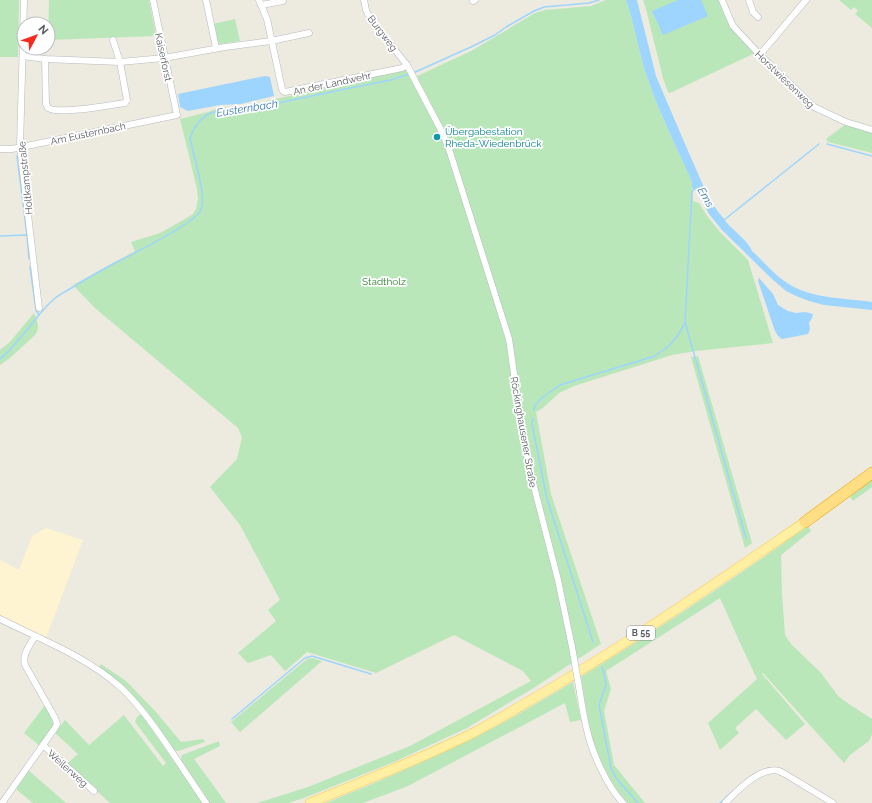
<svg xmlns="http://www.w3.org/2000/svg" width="872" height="803" font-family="Raleway,sans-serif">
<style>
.commercial{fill:#fff4d2}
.green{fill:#b9e7b9}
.water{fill:#9dd5ff}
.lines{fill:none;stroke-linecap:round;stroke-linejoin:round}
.stream{stroke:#9dd5ff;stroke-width:1.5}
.street-casing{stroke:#b7bac0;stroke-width:7}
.primary-casing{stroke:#fbc749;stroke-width:10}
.highway-casing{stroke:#ec9f00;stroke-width:12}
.street{stroke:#fff;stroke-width:6}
.primary{stroke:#ffefa2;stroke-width:9}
.highway{stroke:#ffde84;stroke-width:11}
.street-bridge-casing{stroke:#b7bac0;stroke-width:7;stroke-linecap:butt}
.street-bridge{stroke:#fff;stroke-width:6}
.culture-dot{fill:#0f9aa8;stroke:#fff;stroke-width:1.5}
.labels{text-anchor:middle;stroke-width:3.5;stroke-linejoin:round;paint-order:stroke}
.shield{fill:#fff;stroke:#8a8d91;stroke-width:1}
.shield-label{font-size:9px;font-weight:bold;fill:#585c62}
.street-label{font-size:10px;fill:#585c62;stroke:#fff}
.culture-label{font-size:10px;fill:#0d838f;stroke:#fff;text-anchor:start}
.park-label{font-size:10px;fill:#2e8430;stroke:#fff}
.water-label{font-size:11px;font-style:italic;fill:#3376b8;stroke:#fff}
</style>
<rect width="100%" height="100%" fill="#edeadf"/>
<polygon class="commercial" points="46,528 83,540 46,638 0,615 0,560 19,570 32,536"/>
<g class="green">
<polygon points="0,0 19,0 18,57 0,57"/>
<polygon points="49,0 149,0 156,36 48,40"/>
<path d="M606,0H626C634,23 638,48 645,71C657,109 676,145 692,182V188L693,201L699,203L707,216L720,232L748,260L773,343L696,351L672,355L574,386L559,393L543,408L536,412L551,494L601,644L535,687L467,728L394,762L304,798L288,803H257L308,787L410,746L531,681L523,671L454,635L376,673L307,652L285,671L271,655L248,663L238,653L276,621L268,610L280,600L240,525L210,487L237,459L242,437L238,428L95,308L73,285L135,251L131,242L160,233L192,215L196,209L198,199L197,189L180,119L208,112L218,108L245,106L406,69L411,79L473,50L535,13L545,10L591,6Z"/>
<polygon points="643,0 720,0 724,11 755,53 670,93 668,92 663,78 646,9"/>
<polygon points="839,0 872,0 872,28 855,14 858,11 854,7 851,10"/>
<polygon points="235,19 240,41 220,44 217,42 213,24"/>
<polygon points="846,124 872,132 872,153 828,142 826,139"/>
<path d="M34,313C37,321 41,328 35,335L10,358L0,365V350L10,342Z"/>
<polygon points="698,356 752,543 745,548 691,357"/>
<polygon points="872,480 872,487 853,501 850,497"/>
<path d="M808,526L811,531L781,555L782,593L785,635L791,644L821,673L838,696L849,704L872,719V734L869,741L850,755L844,763L807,722L763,673L762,674L805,724L786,740L756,709L735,728L739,733L720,750L708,723L757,679L741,645L720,598L606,671L611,689L604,711L614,765L645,803H628C613,787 601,765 594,744C587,722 585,699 581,677C659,629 734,579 808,526Z"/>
<polygon points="312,658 322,661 240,732 231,722 307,659"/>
<path d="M101,664L126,681L155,711L181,742L203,739L205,742L178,751L174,750C158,727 143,705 124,686C116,679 107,673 99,667Z"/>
<path d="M573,682L581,720L570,722L565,703L408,786L363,803H326C375,783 424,762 472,739C507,722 540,701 573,682Z"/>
<polygon points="45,705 54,723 53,727 40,746 24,733"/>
<polygon points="141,714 203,803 110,803 67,764 78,754 55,733 65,720 89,745 124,715 163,766 166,763 135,722 137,717"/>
<polygon points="219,741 220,746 194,759 226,803 210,803 181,760 182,755"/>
<polygon points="28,770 66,803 33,803 17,790 17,785"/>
</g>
<g class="water">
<path d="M626,0H637L656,76L685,144L709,199L719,213L725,220L726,222C734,231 748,241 752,251C765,263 777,278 792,286C816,299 846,298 872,302V310L824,305L809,301L796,296L786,291L772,279L722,230L709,214L697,191L692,188V182C676,145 657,109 645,71C638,48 634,23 626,0Z"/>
<polygon points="678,0 701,0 708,16 663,35 652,11"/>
<polygon points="265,76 270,77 274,96 241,104 220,105 188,111 180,107 178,94"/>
<polygon points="759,278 773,294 778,305 788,311 796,313 805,312 813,314 812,318 809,323 810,329 808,334 782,339 778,336 775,331 759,284 758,280"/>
</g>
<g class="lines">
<g class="stream">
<polyline points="413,73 471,47 495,35 506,27 534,11 544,7 589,3 599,0"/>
<polyline points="827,144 872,156"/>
<polyline points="17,156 27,235"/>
<polyline points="695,188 692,192 685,322 746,538"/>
<polyline points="724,220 819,144"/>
<polyline points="0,236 27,235 29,259"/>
<polyline points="30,267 36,310 39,315"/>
<path d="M0,359C21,342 33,318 53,300C57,296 63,293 68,290C83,281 98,272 113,264C129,256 195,223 201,210C207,195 193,155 190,138C193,128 201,117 211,113C224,109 237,111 250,109C297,99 344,89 391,80L409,74"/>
<polyline points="534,410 535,405 543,397 560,385 655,356 669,346 678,335 685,323"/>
<polyline points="533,419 532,424 547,499 593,642"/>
<polyline points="602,667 605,677 606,685 599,705 611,768 616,778 638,803"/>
<polyline points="232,719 305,658 312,656 371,674"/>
<polyline points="720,803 733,791"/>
</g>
<defs>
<g id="street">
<polyline points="24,0 20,147 39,308"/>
<polyline points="206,0 216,48"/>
<polyline points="259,0 267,19 282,89 283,91 285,92 402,68 407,65"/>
<polyline points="364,0 366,10 371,20 407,65 442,132 449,149 509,339 520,415 529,467 558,580 572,647"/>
<polyline points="722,0 729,17 733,26 759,54 814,107 846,122 872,130"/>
<polyline points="749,0 753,12 758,17"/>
<polyline points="473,1 475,0"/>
<polyline points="261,5 283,1"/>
<polyline points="759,54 763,51 806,0"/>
<polyline points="23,56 45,59 120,62 164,58 225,47 271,41 309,33"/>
<path d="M45,59L46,104L48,108C60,115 109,105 125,103L127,100L120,62L113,40"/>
<polyline points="0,149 12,149 177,115 153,0"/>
<path d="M0,619C40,639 85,656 119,686C138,703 153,724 167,745C180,764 193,784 206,803"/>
<path d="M580,693C582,706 584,718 587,730C592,753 607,786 623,803"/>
<polyline points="43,745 94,791"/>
<path d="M2,803L55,728L57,724L55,718L25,665C22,654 30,645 35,636"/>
<path d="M725,803C737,791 760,766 779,771C781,772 783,773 785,774L833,803"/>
</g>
<path id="primary" d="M310,803C364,781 418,760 471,734C500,719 527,702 555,686C641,635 723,578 805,522"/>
<polyline id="highway" points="805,522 872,473"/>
</defs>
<use href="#street" class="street-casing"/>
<use href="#primary" class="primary-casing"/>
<use href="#highway" class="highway-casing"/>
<use href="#street" class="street"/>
<use href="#primary" class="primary"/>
<use href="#highway" class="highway"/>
<defs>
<polyline id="street-bridge" points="572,647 580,693"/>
</defs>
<use href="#street-bridge" class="street-bridge-casing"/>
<use href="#street-bridge" class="street-bridge"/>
</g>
<circle class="culture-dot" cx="437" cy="137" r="4"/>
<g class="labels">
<rect class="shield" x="627" y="626" width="28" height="14" rx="3"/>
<g class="shield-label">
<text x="641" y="636">B 55</text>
</g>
<g class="street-label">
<text transform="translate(383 33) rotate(53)" y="4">Burgweg</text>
<text transform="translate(164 57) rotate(78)" y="4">Kaiserforst</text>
<text transform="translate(785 79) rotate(44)" y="4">Horstwiesenweg</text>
<text transform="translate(332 83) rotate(-12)" y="4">An der Landwehr</text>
<text transform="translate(88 133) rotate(-12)" y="4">Am Eusternbach</text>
<text transform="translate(25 178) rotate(-96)" y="4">Holtkampstraße</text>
<text transform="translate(524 432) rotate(80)" y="4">Röckinghausener Straße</text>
<text transform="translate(68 768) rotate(42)" y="4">Weilerweg</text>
</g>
<g class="culture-label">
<text x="445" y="135">Übergabestation<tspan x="445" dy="12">Rheda-Wiedenbrück</tspan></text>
</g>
<g class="park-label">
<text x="384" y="285">Stadtholz</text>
</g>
<g class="water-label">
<text transform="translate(247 108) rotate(-9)" y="4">Eusternbach</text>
<text transform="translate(706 197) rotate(61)" y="4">Ems</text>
</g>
</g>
<g transform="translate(36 36) rotate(49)"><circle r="19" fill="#ffffff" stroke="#bcbec0"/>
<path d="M0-3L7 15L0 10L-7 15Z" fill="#f52b1c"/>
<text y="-6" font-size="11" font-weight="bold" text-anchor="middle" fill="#585c62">N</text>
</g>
</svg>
